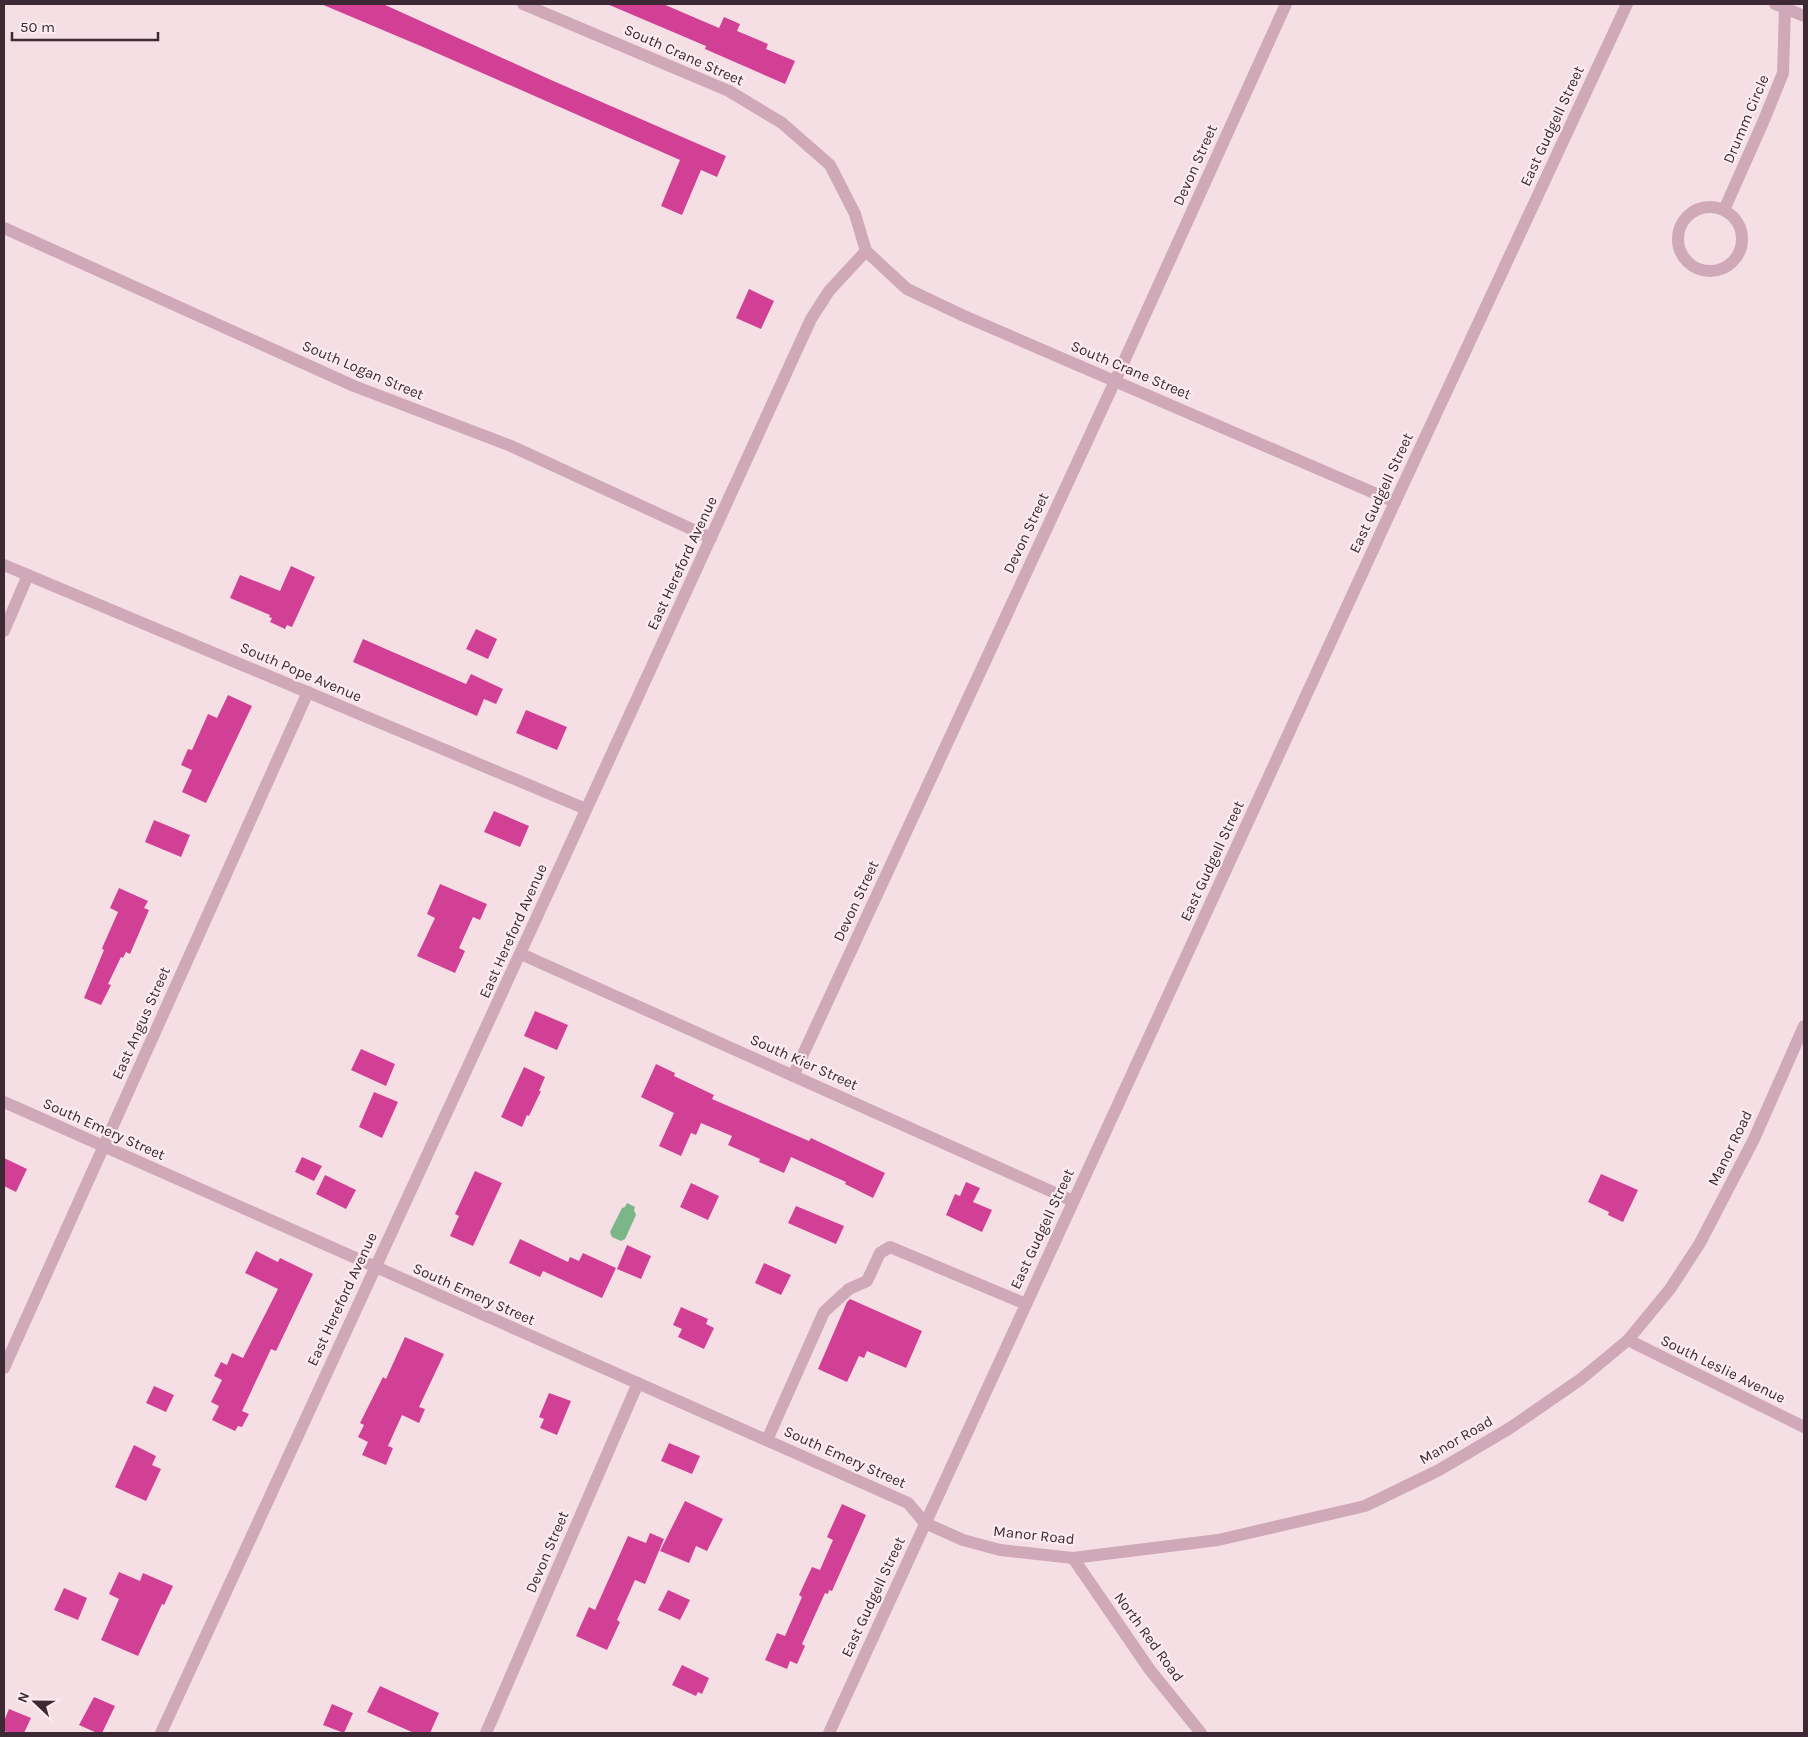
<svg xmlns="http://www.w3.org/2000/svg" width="1808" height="1737" font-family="Karla,sans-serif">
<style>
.water{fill:#7ab687}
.building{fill:#d24095}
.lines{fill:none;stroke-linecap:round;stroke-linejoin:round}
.minor{stroke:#cfa9b7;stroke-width:12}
.labels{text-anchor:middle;stroke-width:4.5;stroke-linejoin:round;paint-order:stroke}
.street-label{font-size:15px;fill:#3c2933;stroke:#fcecf1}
</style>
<rect width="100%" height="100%" fill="#f5dfe5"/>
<polygon class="water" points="627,1203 635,1207 634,1210 636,1215 625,1239 621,1241 612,1237 610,1232 622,1208 625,1207"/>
<g class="building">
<polygon points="321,4 383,4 551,80 726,156 717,177 701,170 682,215 661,206 680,160 423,47"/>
<polygon points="607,4 663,4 719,28 724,17 740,24 737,31 768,44 766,49 795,61 785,84 705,49 706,46"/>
<polygon points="749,289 774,301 761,329 736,318"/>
<polygon points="291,566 315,577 292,627 287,625 285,629 270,622 272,618 269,617 270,615 230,598 240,575 280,591"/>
<polygon points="476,629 497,639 488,659 466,649"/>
<polygon points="363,639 466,684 471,674 503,689 496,704 484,699 477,716 353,662"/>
<polygon points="228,695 252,706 206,803 182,792 192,770 181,765 188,749 192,750 208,714 217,718"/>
<polygon points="526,710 567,727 557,750 516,733"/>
<polygon points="494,811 529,826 520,847 484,832"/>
<polygon points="154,820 190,835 181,857 145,842"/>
<polygon points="440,884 487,904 480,920 473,917 459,948 465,951 455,973 417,956 435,918 427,914"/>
<polygon points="119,888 148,901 144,908 149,910 130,954 126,952 123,958 121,957 108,984 111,985 101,1005 84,998 104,950 102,949 103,946 118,912 110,908"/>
<polygon points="535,1011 568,1025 557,1050 524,1036"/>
<polygon points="361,1049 395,1064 386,1086 351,1070"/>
<polygon points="656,1064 675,1073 674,1076 714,1095 712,1099 809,1141 811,1138 885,1173 873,1198 845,1184 846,1182 791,1157 784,1173 759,1162 760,1159 728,1145 732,1136 701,1123 696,1135 691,1133 681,1156 659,1146 674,1113 641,1097"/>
<polygon points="524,1067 545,1077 539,1091 541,1091 529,1116 527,1115 522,1127 501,1117"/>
<polygon points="374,1092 398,1102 382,1138 359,1127"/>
<polygon points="302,1157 322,1166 314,1181 295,1172"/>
<polygon points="4,1158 27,1169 16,1192 4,1186"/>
<polygon points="475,1171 502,1183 473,1246 450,1236 459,1216 455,1214"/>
<polygon points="1601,1174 1638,1190 1623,1222 1608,1215 1609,1212 1588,1202"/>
<polygon points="325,1175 356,1190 346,1209 316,1194"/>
<polygon points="966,1182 980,1188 973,1202 992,1210 982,1232 946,1215 955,1194 960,1196"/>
<polygon points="691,1183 719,1196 708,1220 680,1207"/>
<polygon points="796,1206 844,1226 836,1244 788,1223"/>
<polygon points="520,1239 568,1262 570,1257 579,1261 583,1253 616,1268 602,1298 543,1271 540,1277 509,1263"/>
<polygon points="627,1245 651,1256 641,1279 617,1269"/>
<polygon points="256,1251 278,1262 280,1258 313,1274 276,1351 271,1349 242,1411 249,1414 242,1427 238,1426 235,1431 212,1420 219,1406 211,1402 222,1380 214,1376 221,1362 227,1365 232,1353 243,1358 278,1289 245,1273"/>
<polygon points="764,1263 791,1275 781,1295 755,1283"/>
<polygon points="850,1299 922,1331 906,1368 867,1351 864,1358 859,1356 847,1382 818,1369 847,1302"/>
<polygon points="681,1307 708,1319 706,1324 714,1328 704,1349 678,1337 682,1329 673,1325"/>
<polygon points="405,1337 444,1354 419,1407 425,1409 419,1423 402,1415 388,1446 393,1448 386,1465 362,1455 368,1442 358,1437 364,1425 360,1423 383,1377 386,1379"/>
<polygon points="154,1386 174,1395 166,1412 146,1403"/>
<polygon points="549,1393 571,1401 557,1435 540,1428 544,1419 539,1417"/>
<polygon points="669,1443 700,1456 692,1474 661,1461"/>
<polygon points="134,1445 156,1456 152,1465 161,1469 146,1501 115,1487"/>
<polygon points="685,1501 723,1519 707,1551 696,1546 689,1563 660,1551"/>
<polygon points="842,1504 866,1515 832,1591 829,1590 828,1594 825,1593 802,1644 805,1646 797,1664 790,1661 787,1669 765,1660 777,1633 785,1636 802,1597 799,1595 812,1567 820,1570 833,1540 827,1537"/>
<polygon points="650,1533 664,1539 645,1584 635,1580 617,1620 620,1622 607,1650 576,1636 589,1607 595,1610 628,1536 646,1543"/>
<polygon points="119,1572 140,1581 143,1573 173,1586 164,1605 162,1604 138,1656 101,1640 119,1599 109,1594"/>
<polygon points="64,1588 87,1598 78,1620 54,1610"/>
<polygon points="668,1590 690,1600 680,1620 658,1610"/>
<polygon points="682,1665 709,1678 702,1694 698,1692 696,1696 672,1685"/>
<polygon points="380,1686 439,1713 430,1733 414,1733 367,1712"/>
<polygon points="94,1697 115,1706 102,1733 97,1733 79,1725"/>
<polygon points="332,1704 353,1713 344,1733 323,1725"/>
<polygon points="9,1709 31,1718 24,1733 10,1733 4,1731 4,1721"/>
</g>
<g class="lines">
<g class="minor">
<polyline points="1775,4 1804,16"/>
<circle cx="1710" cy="239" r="32"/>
<polyline points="1724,210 1764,120 1783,73 1785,8"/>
<polyline points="4,228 354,386 511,446 711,538"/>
<polyline points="866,251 907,289 964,316 1395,502"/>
<polyline points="4,565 586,809"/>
<polyline points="4,631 28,575"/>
<polyline points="521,954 1073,1201"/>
<polyline points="793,1076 1115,381 1286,4"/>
<polyline points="4,1102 908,1503 925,1523 963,1540 1000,1550 1073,1558 1218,1540 1365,1506 1439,1470 1510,1428 1581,1379 1628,1340 1670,1289 1700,1243 1754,1139 1804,1026"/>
<polyline points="1628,1340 1804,1427"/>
<polyline points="4,1368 308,692"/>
<polyline points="767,1440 824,1312 849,1289 867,1281 880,1253 890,1247 1026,1304"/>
<polyline points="1073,1558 1150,1670 1201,1733"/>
<path d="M161,1733C377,1262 596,791 811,319L829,291L866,251L855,214L830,165L782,123L729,91L523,4"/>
<polyline points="486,1733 638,1383"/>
<polyline points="829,1733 1395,502 1627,4"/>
</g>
</g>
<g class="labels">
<g class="street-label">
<text transform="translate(684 55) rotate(24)" y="5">South Crane Street</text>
<text transform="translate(1746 119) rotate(-67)" y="5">Drumm Circle</text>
<text transform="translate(1552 126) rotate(-65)" y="5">East Gudgell Street</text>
<text transform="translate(1195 165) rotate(-66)" y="5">Devon Street</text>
<text transform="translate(363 370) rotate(23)" y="5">South Logan Street</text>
<text transform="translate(1131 370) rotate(23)" y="5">South Crane Street</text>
<text transform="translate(1381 493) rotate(-65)" y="5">East Gudgell Street</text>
<text transform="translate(1026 533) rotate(-65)" y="5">Devon Street</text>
<text transform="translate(682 563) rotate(-65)" y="5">East Hereford Avenue</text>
<text transform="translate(301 672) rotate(23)" y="5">South Pope Avenue</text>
<text transform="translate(1212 861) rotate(-65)" y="5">East Gudgell Street</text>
<text transform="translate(856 901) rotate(-65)" y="5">Devon Street</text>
<text transform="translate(513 931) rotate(-66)" y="5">East Hereford Avenue</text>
<text transform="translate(141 1023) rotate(-66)" y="5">East Angus Street</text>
<text transform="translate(804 1062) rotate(24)" y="5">South Kier Street</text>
<text transform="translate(104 1129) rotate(24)" y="5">South Emery Street</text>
<text transform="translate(1730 1148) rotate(-64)" y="5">Manor Road</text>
<text transform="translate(1042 1229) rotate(-65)" y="5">East Gudgell Street</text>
<text transform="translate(474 1294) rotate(24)" y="5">South Emery Street</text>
<text transform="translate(342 1299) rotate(-65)" y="5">East Hereford Avenue</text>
<text transform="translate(1723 1369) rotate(26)" y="5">South Leslie Avenue</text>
<text transform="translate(1456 1440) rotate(-30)" y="5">Manor Road</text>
<text transform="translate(845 1457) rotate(24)" y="5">South Emery Street</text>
<text transform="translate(1034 1535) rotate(6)" y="5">Manor Road</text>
<text transform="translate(547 1552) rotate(-67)" y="5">Devon Street</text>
<text transform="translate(873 1597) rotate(-65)" y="5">East Gudgell Street</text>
<text transform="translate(1149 1637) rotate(54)" y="5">North Red Road</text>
</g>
</g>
<rect width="1808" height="1737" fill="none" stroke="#3c2933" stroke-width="10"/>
<g transform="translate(35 1702) rotate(292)" stroke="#fcecf1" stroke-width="4" paint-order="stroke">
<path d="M0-4L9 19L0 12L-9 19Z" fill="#3c2933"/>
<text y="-8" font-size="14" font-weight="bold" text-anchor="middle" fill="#3c2933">N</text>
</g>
<path d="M12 32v8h146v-8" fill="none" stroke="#3c2933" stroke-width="2.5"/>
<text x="20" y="32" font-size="15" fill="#3c2933" stroke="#fcecf1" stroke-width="4" paint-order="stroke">50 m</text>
</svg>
